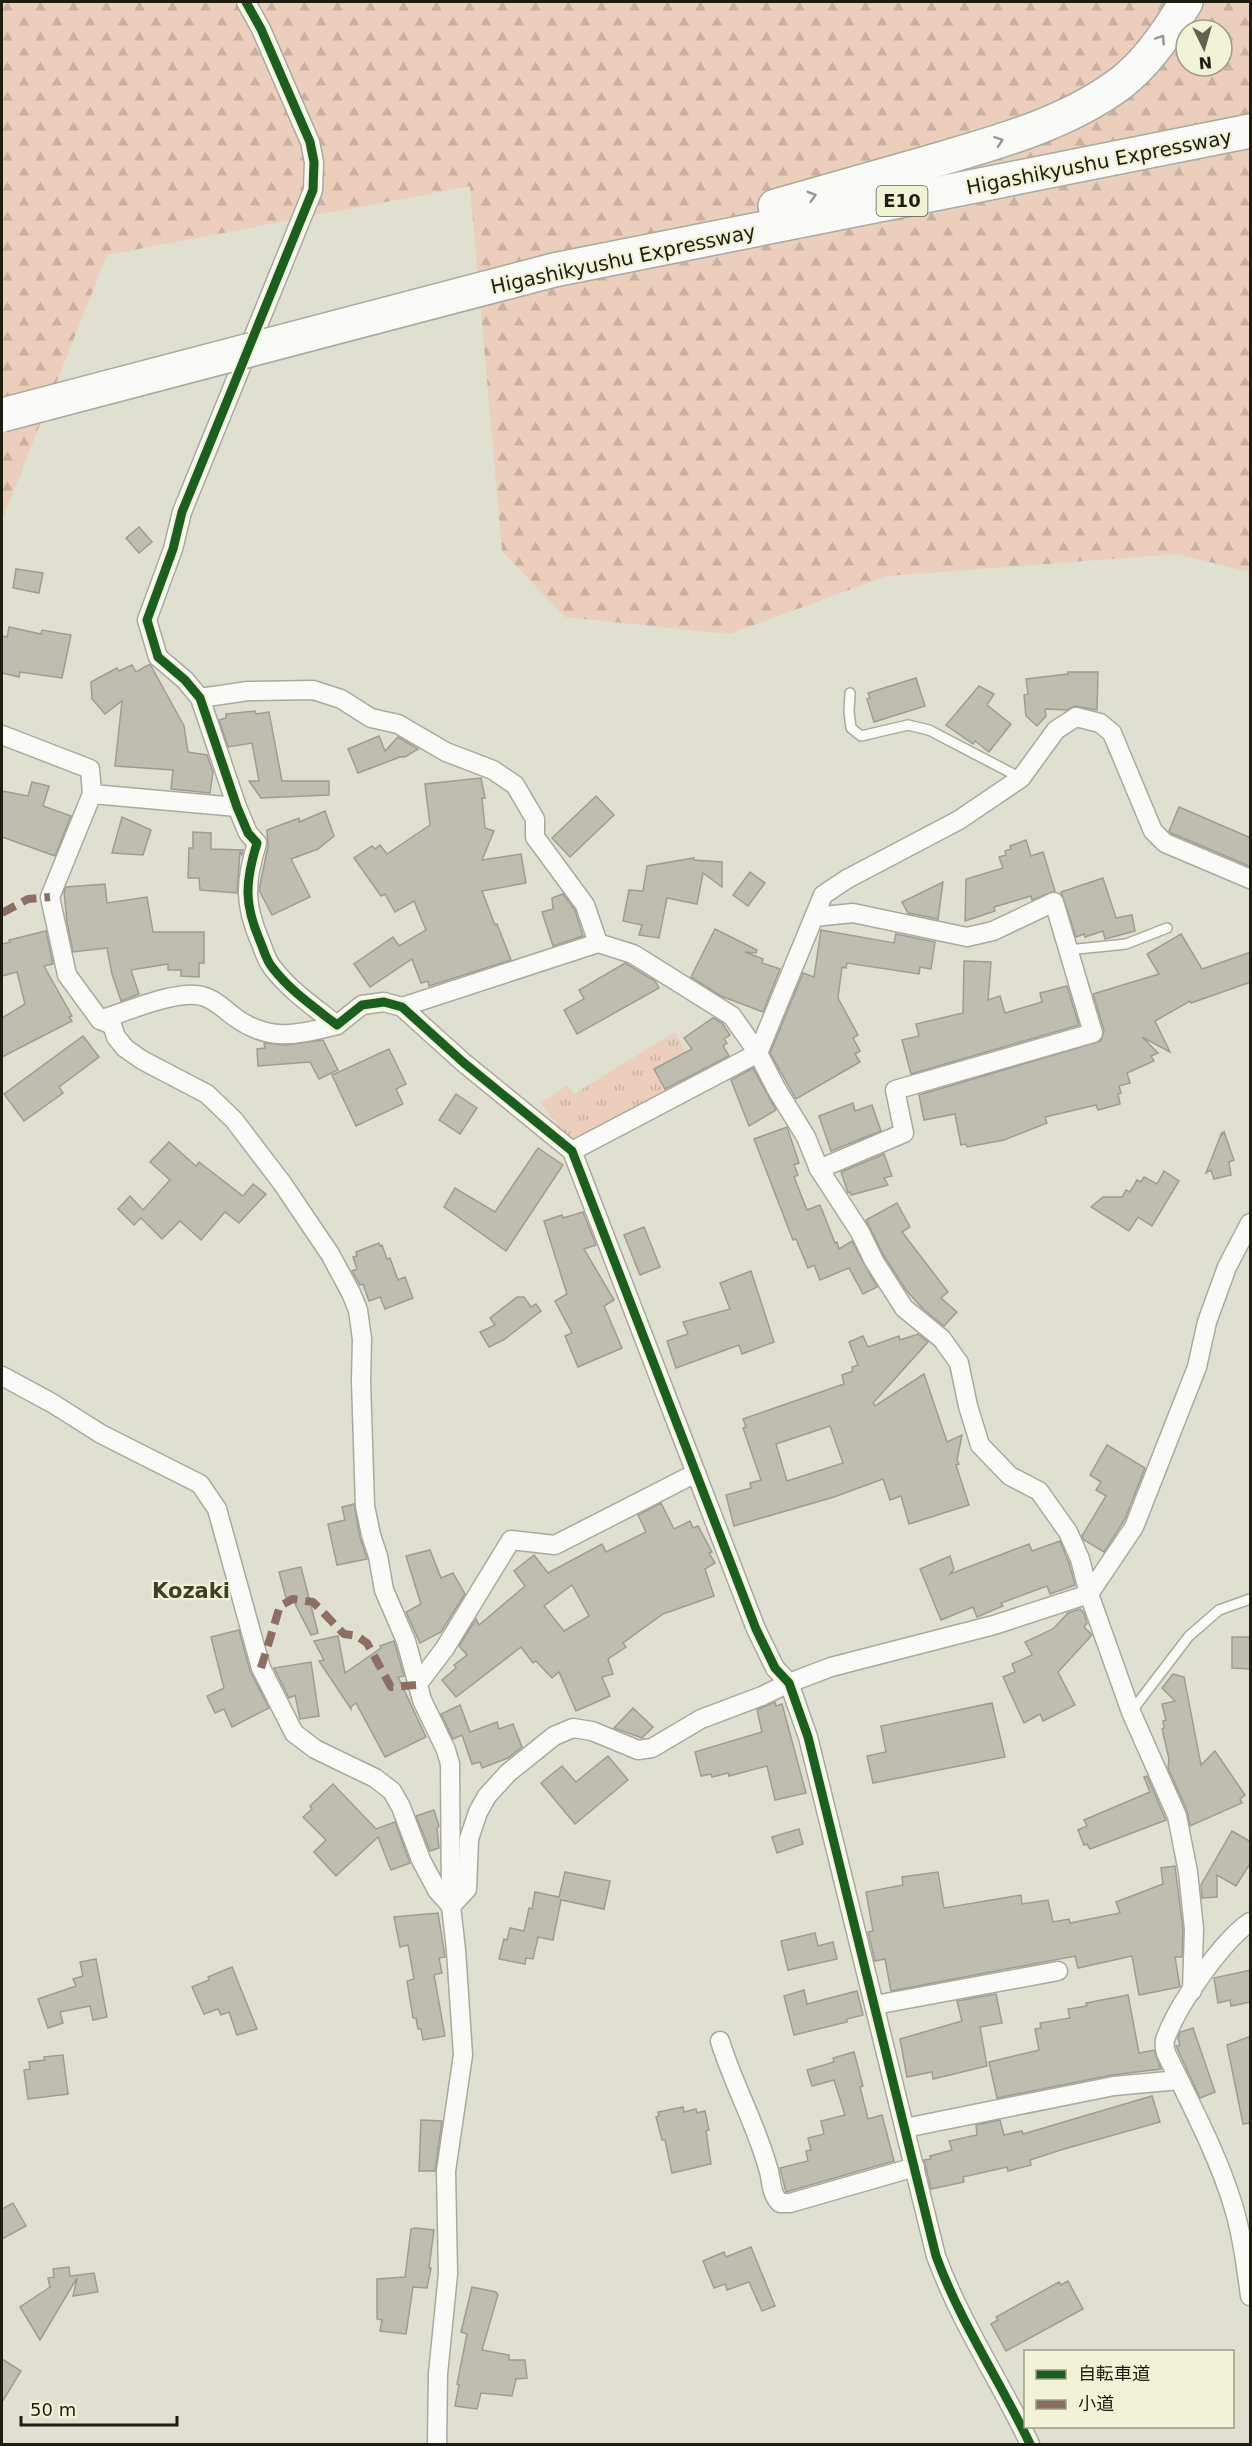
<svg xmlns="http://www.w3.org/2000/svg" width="1252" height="2446" font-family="'DejaVu Sans','Noto Sans JP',sans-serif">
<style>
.grass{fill:url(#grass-tufts)}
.forest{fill:url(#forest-firs);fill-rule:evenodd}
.building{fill:#bfbcb0;stroke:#9f9c90;stroke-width:1.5;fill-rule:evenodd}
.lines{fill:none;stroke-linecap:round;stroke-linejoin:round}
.service-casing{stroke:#a9aa9d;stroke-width:12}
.minor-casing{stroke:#a9aa9d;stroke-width:21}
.motorway-casing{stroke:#a9aa9d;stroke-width:36}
.service{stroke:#fafaf8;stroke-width:9}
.minor{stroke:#fafaf8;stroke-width:18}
.motorway{stroke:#fafaf8;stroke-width:33}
.motorway-bridge-casing{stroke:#a9aa9d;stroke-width:36;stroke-linecap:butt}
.motorway-bridge{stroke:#fafaf8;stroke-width:33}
.quiet{stroke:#8d6e63;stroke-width:8;stroke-dasharray:15 8;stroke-linecap:butt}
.cycleway-casing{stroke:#f2f3d6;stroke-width:13}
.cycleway{stroke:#1b5e20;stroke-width:9}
.oneway{stroke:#979790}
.labels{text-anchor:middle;stroke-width:4.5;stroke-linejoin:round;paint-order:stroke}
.shield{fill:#f2f3d6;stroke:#5d5d4d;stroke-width:1.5}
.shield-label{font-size:18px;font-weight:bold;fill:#1d1d12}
.street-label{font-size:20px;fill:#1d1d12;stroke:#f2f3d6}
.neighbourhood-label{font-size:21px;font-weight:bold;fill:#3f3f27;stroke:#f2f3d6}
</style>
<defs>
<pattern id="grass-tufts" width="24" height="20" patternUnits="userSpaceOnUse" patternTransform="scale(1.5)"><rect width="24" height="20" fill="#ebcebb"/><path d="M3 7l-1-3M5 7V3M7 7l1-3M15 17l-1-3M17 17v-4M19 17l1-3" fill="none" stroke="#c9b0a0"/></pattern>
<pattern id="forest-firs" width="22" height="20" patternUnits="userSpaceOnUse" patternTransform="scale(1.5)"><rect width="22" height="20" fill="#ebcebb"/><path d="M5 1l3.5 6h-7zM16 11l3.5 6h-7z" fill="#c9b0a0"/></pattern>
</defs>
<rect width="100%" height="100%" fill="#dfe0cf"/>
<polygon class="grass" points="675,1032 699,1078 582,1139 567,1138 541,1103 568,1085 574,1094"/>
<path class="forest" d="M2,2H1250V572L1177,554L887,576L729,634L565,617L502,551L470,186L107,255L2,520ZM1186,30H1222V66H1186Z"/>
<g class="building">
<polygon points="139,527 152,542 139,553 126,538"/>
<polygon points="16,569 43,573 39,593 13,588"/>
<polygon points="9,627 41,634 42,630 71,635 62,678 20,672 19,677 2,673 2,636 7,637"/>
<polygon points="150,664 184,726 188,752 207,755 213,772 210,793 171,789 173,770 115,766 122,701 105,714 92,699 91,682 117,668 119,671 132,665 136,672"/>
<polygon points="1068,672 1098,672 1097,710 1075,706 1067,710 1045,709 1046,716 1037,726 1026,716 1024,695 1028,694 1026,679 1068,674"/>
<polygon points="916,678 925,706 874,722 867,699 870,698 868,693"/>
<polygon points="979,686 994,694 987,705 1011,724 989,752 975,741 973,744 946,725"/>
<polygon points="255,711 256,714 269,712 282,781 329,781 329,795 261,798 249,781 259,781 252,743 228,747 219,720 226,718 226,714"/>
<polygon points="379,736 385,751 398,737 418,749 405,757 400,757 358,773 348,749"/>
<polygon points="481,778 485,798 482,798 485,828 494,831 482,860 521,854 526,883 482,891 495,925 497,924 511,960 429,986 428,981 421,983 412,959 370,987 354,964 393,937 399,946 426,930 414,901 395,912 385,894 381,896 354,858 372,846 375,849 380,845 387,854 430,825 425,784"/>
<polygon points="32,782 49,786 43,806 71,816 55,856 2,837 2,791 28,796"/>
<polygon points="596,796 614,815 570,857 552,838"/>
<polygon points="1179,807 1251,838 1251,867 1171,833 1169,831"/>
<polygon points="325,811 334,836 318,849 291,859 310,897 272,915 259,890 268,846 267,830 299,818 299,822"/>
<polygon points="122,817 151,830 143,855 112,853"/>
<polygon points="193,832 211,833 211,849 243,850 242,855 240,852 237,893 200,890 199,878 188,878 189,848 193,848"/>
<polygon points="1026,840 1031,856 1043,852 1055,891 1032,900 1031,896 994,907 995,911 965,921 966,879 1003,868 999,857 1006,855 1005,851 1011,849 1010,846"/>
<polygon points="694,858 694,860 722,862 722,887 703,873 697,904 667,898 659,938 639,935 642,925 623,921 629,890 643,891 647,866"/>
<polygon points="750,872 765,883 748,906 733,895"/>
<polygon points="1103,878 1116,918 1132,915 1135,931 1105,939 1103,931 1085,937 1084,934 1076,937 1061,892"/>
<polygon points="943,882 938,919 908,913 902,902"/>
<polygon points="105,884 107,903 147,897 153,932 204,932 204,963 199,963 199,977 181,976 181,970 168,970 168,964 131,970 139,994 121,1001 112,974 107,948 73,952 67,922 64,892 66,887"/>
<polygon points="563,894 575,910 583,936 553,946 542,912 553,909 552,898"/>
<polygon points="715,929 757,950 756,953 745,952 763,959 762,963 780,969 763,1012 721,996 691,977"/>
<polygon points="821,930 894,943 896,934 935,942 931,969 920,967 919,974 847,963 846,968 842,967 838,998 858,1035 853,1038 860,1051 855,1054 860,1062 796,1099 770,1053 803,973 814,977"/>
<polygon points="46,931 53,964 44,966 72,1016 69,1017 72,1021 2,1057 2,1018 25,1004 17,972 2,976 2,944 10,942 9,940"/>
<polygon points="1181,934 1202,969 1251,952 1251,982 1191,1003 1190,1001 1155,1021 1170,1052 1142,1037 1158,1053 1151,1056 1154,1061 1127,1073 1130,1083 1119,1086 1121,1093 1118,1094 1120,1104 1098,1110 1096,1105 1045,1117 1047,1123 1004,1140 967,1147 966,1144 961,1145 955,1114 924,1120 919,1095 1101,1041 1104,1030 1093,994 1159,974 1147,954"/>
<polygon points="964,961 991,962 988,1000 1000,996 1005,1013 1042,1002 1040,993 1067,986 1079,1025 911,1074 902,1040 919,1036 916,1024 963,1013"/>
<polygon points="625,963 655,981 659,988 577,1034 564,1010 584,999 579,990"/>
<polygon points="713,1018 722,1023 730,1035 724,1039 727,1043 723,1046 729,1056 665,1089 654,1069 692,1049 684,1038"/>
<polygon points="83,1036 99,1057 59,1087 63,1093 24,1121 4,1094"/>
<polygon points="323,1040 338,1070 319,1079 310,1062 258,1066 257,1049 265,1048 264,1043 286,1045"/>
<polygon points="389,1049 406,1084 396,1089 403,1104 356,1126 332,1075"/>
<polygon points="753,1068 776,1110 749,1126 731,1080"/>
<polygon points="456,1094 477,1108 460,1134 439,1120"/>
<polygon points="853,1103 855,1111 872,1105 881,1131 831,1151 819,1116"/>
<polygon points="787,1127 799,1163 794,1165 798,1175 794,1177 807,1210 820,1205 835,1243 837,1242 839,1249 852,1241 877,1287 863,1294 849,1268 820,1280 814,1265 808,1268 796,1239 793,1240 754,1139"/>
<polygon points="1222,1132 1222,1135 1224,1132 1234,1160 1229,1162 1231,1175 1214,1179 1211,1170 1206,1173"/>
<polygon points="169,1142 196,1166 199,1162 243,1196 253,1184 266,1194 239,1223 225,1212 201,1240 180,1221 162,1239 141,1218 134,1225 118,1209 130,1196 143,1210 170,1180 150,1162"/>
<polygon points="538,1148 563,1165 506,1251 444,1207 455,1188 495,1212"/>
<polygon points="884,1154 892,1176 884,1178 888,1185 851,1195 850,1192 848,1193 841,1172"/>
<polygon points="1164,1171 1179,1181 1152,1226 1138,1217 1129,1231 1091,1207 1103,1197 1122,1197 1126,1190 1130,1192 1137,1180 1141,1182 1144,1177 1157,1184"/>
<polygon points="897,1203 910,1227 902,1232 948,1292 941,1298 957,1312 944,1326 923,1309 906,1290 884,1256 866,1220"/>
<polygon points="583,1212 596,1245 584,1249 614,1300 604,1306 622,1348 578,1367 565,1336 572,1333 555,1301 567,1294 544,1221 562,1215 563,1218"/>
<polygon points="644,1227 660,1267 640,1275 624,1235"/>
<polygon points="379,1243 380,1246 382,1245 387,1259 390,1258 398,1280 405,1277 413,1298 385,1309 380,1297 369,1301 363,1284 360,1285 352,1271 357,1269 353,1257 357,1256 356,1252"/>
<polygon points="751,1271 774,1342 742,1354 739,1345 676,1368 667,1341 688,1334 683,1322 730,1309 720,1283"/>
<polygon points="517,1297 524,1297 531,1307 536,1304 541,1311 505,1339 489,1347 480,1332 495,1325 490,1318"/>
<path d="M918,1334L928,1342L873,1403L875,1406L924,1374L947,1442L962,1435L957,1460L959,1464L956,1465L969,1505L909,1524L901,1496L890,1500L883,1479L834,1497L734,1526L726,1495L751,1488L750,1483L761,1480L743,1428L746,1427L743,1419L844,1384L842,1375L853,1371L852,1367L858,1365L849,1342L863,1336L868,1347L899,1336L900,1340ZM830,1426L843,1463L787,1481L776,1444Z"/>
<polygon points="1107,1445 1145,1468 1125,1519 1104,1552 1084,1540 1082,1536 1106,1496 1096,1490 1101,1482 1090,1475"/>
<path d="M661,1503L674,1529L690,1521L693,1528L698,1526L712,1552L709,1553L715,1563L705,1569L714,1596L663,1614L623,1643L626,1647L608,1659L613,1674L602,1677L610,1696L576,1711L559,1672L552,1678L536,1661L533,1663L521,1647L456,1697L442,1680L456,1668L454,1665L467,1655L459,1646L476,1619L479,1625L525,1586L514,1571L534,1555L548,1573L602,1544L606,1552L646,1532L638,1515ZM572,1585L589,1616L564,1631L544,1606Z"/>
<polygon points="354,1504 360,1537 367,1559 337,1565 328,1524 345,1520 342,1507"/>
<polygon points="1060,1541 1069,1563 1075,1585 1050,1594 1047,1586 1001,1603 1003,1606 977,1617 973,1607 941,1620 920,1569 950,1556 954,1569 950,1574 1029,1544 1032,1551"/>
<polygon points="430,1550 441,1578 453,1573 465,1594 441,1632 420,1643 406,1612 421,1604 406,1556"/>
<polygon points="301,1567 318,1633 311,1635 291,1596 286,1598 279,1572"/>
<polygon points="1080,1609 1084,1613 1087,1623 1084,1627 1092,1635 1058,1672 1075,1705 1043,1721 1040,1714 1024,1723 1003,1677 1015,1672 1012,1664 1032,1655 1025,1642 1053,1629 1068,1613"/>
<polygon points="239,1630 250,1671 269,1708 232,1727 224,1709 215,1713 207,1696 224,1688 211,1637"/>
<polygon points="338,1636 345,1673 381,1648 380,1646 394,1641 404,1676 398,1677 426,1737 385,1757 356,1703 351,1707 351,1709 319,1661 324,1660 314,1641"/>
<polygon points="1232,1637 1251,1637 1251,1669 1232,1668"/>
<polygon points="311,1662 319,1716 300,1719 295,1695 289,1698 274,1668"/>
<polygon points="1173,1674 1184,1677 1201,1765 1215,1751 1245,1795 1240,1799 1242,1803 1190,1826 1187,1811 1168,1768 1169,1759 1162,1729 1164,1728 1163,1721 1166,1720 1162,1704 1175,1701 1162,1688"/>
<polygon points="775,1702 776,1706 782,1704 806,1793 775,1800 767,1766 729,1776 728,1773 712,1777 711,1774 701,1776 695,1752 762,1732 757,1710"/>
<polygon points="992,1703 1005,1757 873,1783 867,1756 886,1752 881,1726"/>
<polygon points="460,1705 470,1732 497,1722 499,1729 513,1724 522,1747 508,1758 482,1768 480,1762 472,1764 462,1735 453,1739 441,1714"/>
<polygon points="633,1708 653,1727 642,1738 614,1728"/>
<polygon points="608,1756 628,1780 575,1824 541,1783 562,1766 576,1782"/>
<polygon points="1147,1776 1166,1820 1090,1849 1087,1844 1084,1845 1078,1830 1087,1826 1084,1820 1150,1792 1144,1777"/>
<polygon points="333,1784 376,1829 395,1822 410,1863 391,1870 378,1837 336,1876 314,1852 326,1840 303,1817 312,1809 310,1806"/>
<polygon points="434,1810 439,1826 437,1828 439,1848 430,1851 416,1816"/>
<polygon points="799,1829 803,1844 777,1853 772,1837"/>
<polygon points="1232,1831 1251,1842 1251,1862 1236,1886 1217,1875 1217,1897 1202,1898 1201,1885"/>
<polygon points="1175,1866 1183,1929 1182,1957 1175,1957 1180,1987 1139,1995 1132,1956 1078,1968 1075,1956 891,1991 885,1959 875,1961 868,1932 873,1931 866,1892 903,1885 902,1877 938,1872 944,1908 1021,1895 1022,1904 1048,1900 1053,1922 1069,1919 1070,1923 1120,1913 1116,1902 1163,1884 1161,1868"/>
<polygon points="565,1872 610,1881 604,1909 561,1900 553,1940 538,1937 533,1959 526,1958 525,1964 499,1959 504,1939 507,1940 510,1928 524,1931 529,1908 532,1909 535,1892 559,1897"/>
<polygon points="438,1913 445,1957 439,1958 442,1973 434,1975 445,2036 423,2040 421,2029 418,2029 416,2018 413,2018 407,1981 414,1979 408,1945 400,1947 394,1917"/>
<polygon points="815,1933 818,1946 833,1942 837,1959 788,1970 781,1941"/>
<polygon points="96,1959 107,2017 93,2020 90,2006 60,2012 63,2023 48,2028 38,1999 76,1986 73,1979 83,1976 80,1962"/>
<polygon points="232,1967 257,2029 237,2035 229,2012 221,2015 218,2009 204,2014 192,1987 209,1980 208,1977"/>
<polygon points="1251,1970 1251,2002 1231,2006 1230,2000 1218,2003 1214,1978"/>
<polygon points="804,1990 807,2004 857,1991 863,2015 847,2019 847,2022 794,2035 784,1996"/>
<polygon points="996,1994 1002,2023 980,2027 987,2066 933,2079 932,2072 907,2077 900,2039 962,2021 957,2001"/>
<polygon points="1128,1995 1139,2053 1154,2050 1161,2069 1112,2075 997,2098 989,2062 1039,2050 1035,2029 1041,2028 1040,2023 1070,2018 1068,2009 1087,2006 1086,2003"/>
<polygon points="1193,2028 1215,2092 1200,2098 1176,2046 1180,2045 1178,2038 1180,2032"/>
<polygon points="1251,2036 1251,2123 1243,2124 1227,2045"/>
<polygon points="854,2052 863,2086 860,2087 868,2119 882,2115 894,2161 786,2192 780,2168 808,2161 806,2151 811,2150 808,2138 824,2134 821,2121 845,2115 834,2080 812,2086 807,2070 834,2062 833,2058"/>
<polygon points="63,2055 68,2094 28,2099 24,2070 30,2069 29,2062 45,2060 44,2057"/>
<polygon points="1152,2096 1160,2122 1064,2149 1030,2160 1031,2165 1008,2171 1007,2167 963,2177 964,2182 931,2189 924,2160 931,2159 930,2156 952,2150 949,2141 977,2135 976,2125 1000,2120 1004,2135 1022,2131 1023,2134"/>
<polygon points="683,2107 684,2112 696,2109 697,2113 705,2111 709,2130 706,2131 711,2164 672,2173 665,2140 662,2140 656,2117 659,2116 658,2112"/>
<polygon points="421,2120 442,2121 435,2171 419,2171"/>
<polygon points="13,2203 26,2226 2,2239 2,2209"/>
<polygon points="415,2228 434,2230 429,2268 431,2268 427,2288 413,2287 406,2334 380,2331 382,2320 377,2319 377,2279 405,2277 411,2229"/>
<polygon points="751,2247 775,2306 762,2311 749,2282 727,2290 725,2284 714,2288 703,2261 724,2252 726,2257"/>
<polygon points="69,2267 70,2276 94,2273 98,2292 73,2296 77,2278 40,2340 20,2307 50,2287 48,2278 54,2277 53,2269"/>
<polygon points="1068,2281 1083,2309 1006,2351 991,2324 998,2320 996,2317 1059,2282 1061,2285"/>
<polygon points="472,2287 496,2292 498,2295 482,2350 509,2355 509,2360 525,2360 527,2378 516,2379 512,2396 481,2393 477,2409 455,2406 459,2385 457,2384 467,2334 461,2332"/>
<polygon points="2,2359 21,2371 2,2402"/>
</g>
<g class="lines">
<defs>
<g id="service">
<polyline points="850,693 849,712 851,728 861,736 908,725 929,730 1021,778"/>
<polyline points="1068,950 1126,944 1167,928"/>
<polyline points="1131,1712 1189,1636 1219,1610 1250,1599"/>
</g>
<g id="minor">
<path d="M246,2L261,29L310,142L314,162L313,190L182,512L173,549L147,620L158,657L185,680L200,698L237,807L248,833L257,843C245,882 244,904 260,941C264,950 266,960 272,967C289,990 314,1007 337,1025L362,1005L384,1002L402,1007L464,1063L572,1151L756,1629L775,1668L789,1683L808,1737L936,2256C960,2322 1000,2381 1030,2444"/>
<polyline points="200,698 248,691 313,690 341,699 371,718 398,724 446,752 493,770 515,785 535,819 535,837 585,905 598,943"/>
<polyline points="2,735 90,769 92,794 237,807"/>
<polyline points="92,794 50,897 67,975 100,1020 112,1025 116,1037 125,1048 142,1060 207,1094 234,1120 282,1183 330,1254 351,1293 358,1310 362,1339 361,1381 365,1506 371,1535 378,1556 384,1590 406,1641 422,1700 446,1750 450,1764 451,1906 456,1950 463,2055 446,2171 448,2274 438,2374 437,2444"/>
<polyline points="814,917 853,913 967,937 993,931 1054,902 1093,1033 895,1090 904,1133 819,1169"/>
<polyline points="402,1007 598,943 633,954 732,1016 758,1053 777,1090 806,1137 819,1169 860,1232 874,1261 904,1308 942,1339 959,1363 968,1406 980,1445 1010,1476 1039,1491 1068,1532 1080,1559 1089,1594 1131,1712 1177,1816 1188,1872 1194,1929 1192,1991"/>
<path d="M100,1020C125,1012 178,989 202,996C215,999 226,1011 236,1018C271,1043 299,1034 337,1025"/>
<polyline points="572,1151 758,1053 823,895 847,879 959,820 1021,778 1056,730 1076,717 1100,723 1112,733 1153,831 1165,843 1250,879"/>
<polyline points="2,1376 52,1403 101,1434 200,1484 217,1509 261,1668 294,1733 315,1749 375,1778 392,1791 401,1807 421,1860 437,1890 451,1906 467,1889 469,1839 478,1812 487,1796 508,1773 554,1736 573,1728 592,1731 638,1750 652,1748 701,1719 762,1696 789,1683 831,1667 994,1625 1089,1594 1134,1527 1197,1367 1207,1322 1227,1267 1250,1223"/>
<polyline points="417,1685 445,1648 511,1540 555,1545 696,1473"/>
<path d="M1250,1922C1222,1941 1176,2007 1165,2040C1164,2044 1165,2049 1166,2053C1190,2103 1217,2153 1233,2205C1242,2235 1246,2265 1250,2296"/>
<polyline points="875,2005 1058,1971"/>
<path d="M720,2041C733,2084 756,2124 768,2168C772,2180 770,2193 780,2203H790L915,2167"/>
<polyline points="905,2128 1114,2086 1179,2080"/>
</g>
<g id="motorway">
<path d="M775,206C828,191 880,176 933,161C998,142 1066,124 1121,83C1148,62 1169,31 1186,2"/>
<polyline points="554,270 1250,131"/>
</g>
</defs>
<use href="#service" class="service-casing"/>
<use href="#minor" class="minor-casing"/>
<use href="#motorway" class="motorway-casing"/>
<use href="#service" class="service"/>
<use href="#minor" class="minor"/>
<use href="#motorway" class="motorway"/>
<defs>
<polyline id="motorway-bridge" points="2,415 554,270"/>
</defs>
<use href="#motorway-bridge" class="motorway-bridge-casing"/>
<use href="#motorway-bridge" class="motorway-bridge"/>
<g class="quiet">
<polyline points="2,913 28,899 50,897"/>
<polyline points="261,1668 280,1606 293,1599 313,1602 344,1634 357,1636 367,1643 391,1687 417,1685"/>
</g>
<defs>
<path id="cycleway" d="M246,2L261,29L310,142L314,162L313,190L182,512L173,549L147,620L158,657L185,680L200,698L237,807L248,833L257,843C245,882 244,904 260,941C264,950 266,960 272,967C289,990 314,1007 337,1025L362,1005L384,1002L402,1007L464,1063L572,1151L756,1629L775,1668L789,1683L808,1737L936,2256C960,2322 1000,2381 1030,2444"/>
</defs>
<use href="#cycleway" class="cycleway-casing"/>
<use href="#cycleway" class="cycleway"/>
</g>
<defs><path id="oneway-chevron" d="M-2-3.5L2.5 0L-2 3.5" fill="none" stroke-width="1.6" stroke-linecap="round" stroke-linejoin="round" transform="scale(1.5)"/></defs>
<g class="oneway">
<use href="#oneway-chevron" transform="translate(1161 39) rotate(-56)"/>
<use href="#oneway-chevron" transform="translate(999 141) rotate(-19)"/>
<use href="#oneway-chevron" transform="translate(812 196) rotate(-16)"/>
</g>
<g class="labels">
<rect class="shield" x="876.5" y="186" width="51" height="30" rx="4.5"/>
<g class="shield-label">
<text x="902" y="207">E10</text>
</g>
<g class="street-label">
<text transform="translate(1099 162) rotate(-11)" y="7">Higashikyushu Expressway</text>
<text transform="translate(623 259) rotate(-12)" y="7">Higashikyushu Expressway</text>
</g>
<g class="neighbourhood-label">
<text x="191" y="1598">Kozaki</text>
</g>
</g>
<rect width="1252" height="2446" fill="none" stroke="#1d1d12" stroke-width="6"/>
<rect x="1024" y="2350" width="210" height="78" fill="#f2f3d6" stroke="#9d9d88" stroke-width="1.5"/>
<rect x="1036" y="2370" width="30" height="9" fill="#1b5e20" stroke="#9d9d88" stroke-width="1.5"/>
<text x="1078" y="2380" font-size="18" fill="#1d1d12">自転車道</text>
<rect x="1036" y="2400" width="30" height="9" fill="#8d6e63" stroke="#9d9d88" stroke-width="1.5"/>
<text x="1078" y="2410" font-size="18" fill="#1d1d12">小道</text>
<g transform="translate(1204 48) rotate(175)"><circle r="28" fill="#f2f3d6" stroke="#9d9d88" stroke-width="1.5"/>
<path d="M0-4.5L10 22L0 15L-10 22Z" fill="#616154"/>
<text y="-9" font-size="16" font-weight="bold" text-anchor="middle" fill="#1d1d12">N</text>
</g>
<path d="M21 2416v9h156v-9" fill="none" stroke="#1d1d12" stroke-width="3"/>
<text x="30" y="2416" font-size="18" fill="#1d1d12" stroke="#f2f3d6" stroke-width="4.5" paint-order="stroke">50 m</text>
</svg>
